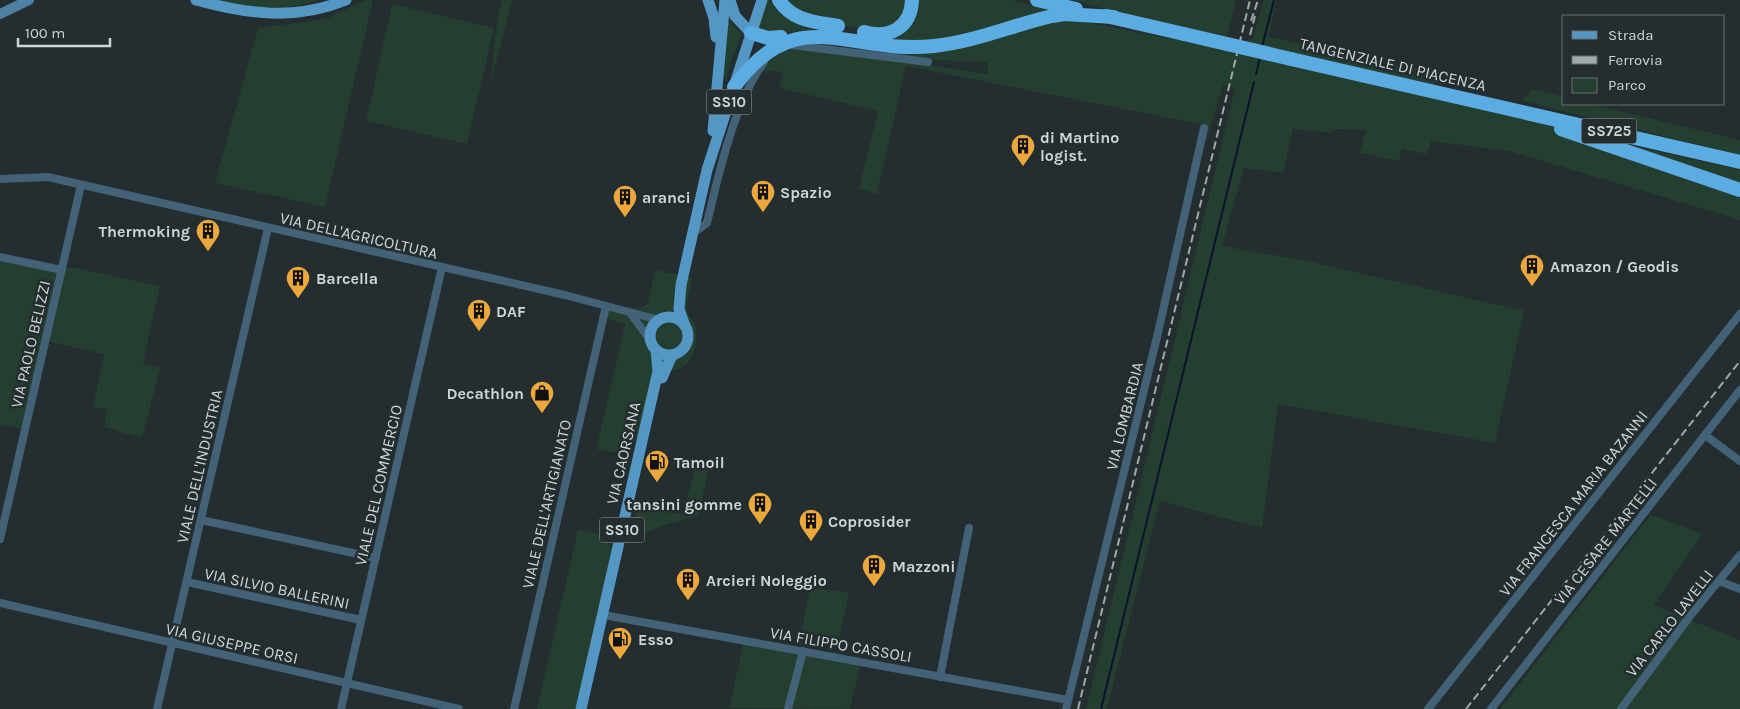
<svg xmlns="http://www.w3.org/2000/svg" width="1740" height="709" font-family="Karla,sans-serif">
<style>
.green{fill:#243e2f}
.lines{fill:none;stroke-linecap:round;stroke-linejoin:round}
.stream{stroke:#0a132c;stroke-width:2}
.street{stroke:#436278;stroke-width:8}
.secondary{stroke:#4d80a3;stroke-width:10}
.primary{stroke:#5497c4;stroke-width:11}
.highway{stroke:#5aace2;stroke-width:14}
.rail{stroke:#a1a8a9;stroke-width:2;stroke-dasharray:8 4;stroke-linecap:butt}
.highway-bridge{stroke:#5aace2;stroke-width:14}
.labels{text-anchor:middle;stroke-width:5;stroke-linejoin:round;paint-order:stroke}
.shield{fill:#242d2f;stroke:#9ca3a4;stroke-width:1}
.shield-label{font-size:15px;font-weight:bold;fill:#cfd5d6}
.street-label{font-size:16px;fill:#cfd5d6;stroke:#242d2f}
.poi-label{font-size:16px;font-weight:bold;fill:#cfd5d6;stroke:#242d2f;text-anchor:start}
</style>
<rect width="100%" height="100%" fill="#242d2f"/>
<g class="green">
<path d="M219,0H319C281,12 257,8 219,0Z"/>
<polygon points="365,0 373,0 325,207 215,183 258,28 326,19"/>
<polygon points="501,0 512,0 491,82 494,43"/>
<path d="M766,0H775C794,29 844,31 876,38C899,38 915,23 915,0H1012L1056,10L970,35L928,43L878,41L816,29L772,35L759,33L756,28Z"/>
<polygon points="782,0 908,0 901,23 875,32 806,17"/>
<polygon points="1074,0 1236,0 1227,37 1108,10"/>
<polygon points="1264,0 1276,0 1269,37 1428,71 1439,83 1409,89 1611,141 1740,170 1740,220 1509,151 1431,141 1427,154 1402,149 1399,161 1360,153 1366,130 1336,129 1331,133 1293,129 1283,173 1244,168 1222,246 1303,260 1524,311 1495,443 1278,404 1262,528 1160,501 1107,709 1086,709 1235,88 1223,85 1192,187 1206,125 906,66 877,194 859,189 878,111 779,88 783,72 766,71 752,76 765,59 794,44 988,74 987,62 929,60 881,53 881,48 899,50 1065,18 1224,49 1253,39"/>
<polygon points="392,4 494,28 467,144 366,121"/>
<polygon points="728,19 741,34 725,80 723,77"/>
<polygon points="1532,89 1564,97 1564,104 1591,104 1740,140 1740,155 1522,101"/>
<polygon points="0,257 61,270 71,267 160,286 143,364 160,368 142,438 104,427 107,410 93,407 104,354 46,341 25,429 0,424"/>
<path d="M655,270L693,278C691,287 686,299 687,309C687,315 694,320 695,326C700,342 693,368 674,370C668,371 660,369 654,368L638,439L621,454L597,449L578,529L600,534L613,549L576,709H537L625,324L604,318L605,306L642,308L648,302Z"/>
<polygon points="696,465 709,469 698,516 662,526 631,539 638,505 683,515"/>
<polygon points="1651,514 1702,534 1654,605 1740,640 1740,709 1500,709"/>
<polygon points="810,587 849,593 839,639 801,633"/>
<polygon points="744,640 861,663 850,709 729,708"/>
</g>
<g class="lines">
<g class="stream">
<polyline points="1262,47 1274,0"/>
<polyline points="1256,74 1260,57"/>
<polyline points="1101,709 1254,82"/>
</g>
<g class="street">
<polyline points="792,45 928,62"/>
<polyline points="0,179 48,177 565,295 659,320"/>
<path d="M692,234L707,223C718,176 735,101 764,62"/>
<polyline points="0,257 62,270"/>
<polyline points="631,314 650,340"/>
<polyline points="1705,435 1740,461"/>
<polyline points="201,520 376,558"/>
<polyline points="0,539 81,185"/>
<polyline points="1719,581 1740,589"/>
<polyline points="187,582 361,620"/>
<polyline points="0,603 459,709"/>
<polyline points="609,616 1068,700"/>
<polyline points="940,677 969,528"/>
<polyline points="157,709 268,228"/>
<polyline points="341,709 442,267"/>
<polyline points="514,709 606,306"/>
<polyline points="788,709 803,651"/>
<polyline points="1066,709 1157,337 1204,128"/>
<polyline points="1428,709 1740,314"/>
<polyline points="1491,709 1740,390"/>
<polyline points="1621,709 1690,616 1740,555"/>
</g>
<polyline class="secondary" points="0,14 29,0"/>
<g class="primary">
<path d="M196,0C247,14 295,21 346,0"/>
<polyline points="708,0 714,18 716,37"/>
<polyline points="730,0 735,16 751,33"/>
<polyline points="713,131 725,0"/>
<circle cx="669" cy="336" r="19"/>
<polyline points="685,326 679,309 681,285 707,170 762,0"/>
<polyline points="662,378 672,355"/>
<polyline points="581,709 658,371 656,350"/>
</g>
<g class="highway">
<path d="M779,0C792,21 816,22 838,26"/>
<polyline points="1037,0 1076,9"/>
<polyline points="1106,16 1184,34"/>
<path d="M864,32C889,39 911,28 912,0"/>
<polyline points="751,33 768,38 781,37"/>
<polyline points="1291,59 1740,162"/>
<path d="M734,87C798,0 845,55 934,46C974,42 1013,25 1052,16L1064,14L1114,17"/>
<polyline points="1561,129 1740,190"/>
</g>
<g class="rail">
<polyline points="1251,21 1258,0"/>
<polyline points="1250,35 1255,16"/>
<polyline points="1078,709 1250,0"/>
<polyline points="1466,709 1740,361"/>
</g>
<polyline class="highway-bridge" points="1184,34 1291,59"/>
</g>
<defs>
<symbol id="building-pin" viewBox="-11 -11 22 30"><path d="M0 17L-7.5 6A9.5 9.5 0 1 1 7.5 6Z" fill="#eda83b" stroke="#242d2f"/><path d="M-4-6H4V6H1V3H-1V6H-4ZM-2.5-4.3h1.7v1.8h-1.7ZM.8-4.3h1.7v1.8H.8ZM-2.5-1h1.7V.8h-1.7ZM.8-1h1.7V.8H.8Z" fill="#111"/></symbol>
<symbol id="shop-pin" viewBox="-11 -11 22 30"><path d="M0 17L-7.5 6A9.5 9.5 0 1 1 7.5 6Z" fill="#eda83b" stroke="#242d2f"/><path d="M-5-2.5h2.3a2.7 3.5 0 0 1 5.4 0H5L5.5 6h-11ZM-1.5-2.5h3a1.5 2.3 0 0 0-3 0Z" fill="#111"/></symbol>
<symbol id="fuel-pin" viewBox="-11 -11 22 30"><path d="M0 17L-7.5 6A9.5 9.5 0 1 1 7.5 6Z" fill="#eda83b" stroke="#242d2f"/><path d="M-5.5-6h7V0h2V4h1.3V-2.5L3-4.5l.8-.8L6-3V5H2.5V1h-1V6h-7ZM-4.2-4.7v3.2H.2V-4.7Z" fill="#111"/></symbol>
</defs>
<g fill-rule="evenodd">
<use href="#building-pin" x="1009" y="132" width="28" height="38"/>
<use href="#building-pin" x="749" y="178" width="28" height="38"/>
<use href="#building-pin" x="611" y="183" width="28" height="38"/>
<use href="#building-pin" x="194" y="217" width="28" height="38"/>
<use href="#building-pin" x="1518" y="252" width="28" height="38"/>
<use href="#building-pin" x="284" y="264" width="28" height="38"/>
<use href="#building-pin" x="465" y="297" width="28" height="38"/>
<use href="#shop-pin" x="528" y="379" width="28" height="38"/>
<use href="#fuel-pin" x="643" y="448" width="28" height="38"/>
<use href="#building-pin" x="746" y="490" width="28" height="38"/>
<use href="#building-pin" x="797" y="507" width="28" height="38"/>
<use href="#building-pin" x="860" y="552" width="28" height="38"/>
<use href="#building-pin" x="674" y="566" width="28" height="38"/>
<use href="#fuel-pin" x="606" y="625" width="28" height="38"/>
</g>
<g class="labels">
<g class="shield">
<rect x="706.5" y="89.5" width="45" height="25" rx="4"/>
<rect x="1581.5" y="118.5" width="55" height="25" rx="4"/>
<rect x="599.5" y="517.5" width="45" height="25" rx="4"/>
</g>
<g class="shield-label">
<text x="729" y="107">SS10</text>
<text x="1609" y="136">SS725</text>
<text x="622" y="535">SS10</text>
</g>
<g class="street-label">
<text transform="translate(1393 64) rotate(13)" y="6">TANGENZIALE DI PIACENZA</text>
<text transform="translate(359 235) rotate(13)" y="6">VIA DELL'AGRICOLTURA</text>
<text transform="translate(30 344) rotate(-77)" y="6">VIA PAOLO BELIZZI</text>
<text transform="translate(1124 416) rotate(-76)" y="6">VIA LOMBARDIA</text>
<text transform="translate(623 453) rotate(-77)" y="6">VIA CAORSANA</text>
<text transform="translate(199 466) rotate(-77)" y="6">VIALE DELL'INDUSTRIA</text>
<text transform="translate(378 485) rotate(-77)" y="6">VIALE DEL COMMERCIO</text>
<text transform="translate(1573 503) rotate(-52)" y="6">VIA FRANCESCA MARIA BAZANNI</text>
<text transform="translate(546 504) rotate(-77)" y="6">VIALE DELL'ARTIGIANATO</text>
<text transform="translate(1605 541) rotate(-52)" y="6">VIA CESARE MARTELLI</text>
<text transform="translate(277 588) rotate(12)" y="6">VIA SILVIO BALLERINI</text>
<text transform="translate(1669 623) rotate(-52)" y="6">VIA CARLO LAVELLI</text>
<text transform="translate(232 643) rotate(13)" y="6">VIA GIUSEPPE ORSI</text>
<text transform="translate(841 644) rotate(10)" y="6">VIA FILIPPO CASSOLI</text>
</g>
<g class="poi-label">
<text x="1040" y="143">di Martino<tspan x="1040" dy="18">logist.</tspan></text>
<text x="780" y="198">Spazio</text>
<text x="642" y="203">aranci</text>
<text x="190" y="237" text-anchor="end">Thermoking</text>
<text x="1550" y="272">Amazon / Geodis</text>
<text x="316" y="284">Barcella</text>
<text x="496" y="317">DAF</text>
<text x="524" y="399" text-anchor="end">Decathlon</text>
<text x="674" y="468">Tamoil</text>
<text x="742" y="510" text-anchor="end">tansini gomme</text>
<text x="828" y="527">Coprosider</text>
<text x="892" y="572">Mazzoni</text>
<text x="706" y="586">Arcieri Noleggio</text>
<text x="638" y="645">Esso</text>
</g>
</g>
<rect x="1562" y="15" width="162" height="90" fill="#242d2f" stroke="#687072"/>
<rect x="1572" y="31" width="25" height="8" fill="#5497c4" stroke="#687072"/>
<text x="1608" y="40" font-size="15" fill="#cfd5d6">Strada</text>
<rect x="1572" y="56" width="25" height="8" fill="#a1a8a9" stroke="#687072"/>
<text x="1608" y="65" font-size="15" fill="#cfd5d6">Ferrovia</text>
<rect x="1572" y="78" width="25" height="15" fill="#243e2f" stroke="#687072"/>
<text x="1608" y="90" font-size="15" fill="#cfd5d6">Parco</text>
<path d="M18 38v8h92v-8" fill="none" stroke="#cfd5d6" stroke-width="2.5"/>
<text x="25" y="38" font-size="15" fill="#cfd5d6" stroke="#242d2f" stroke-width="4" paint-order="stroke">100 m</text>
</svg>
